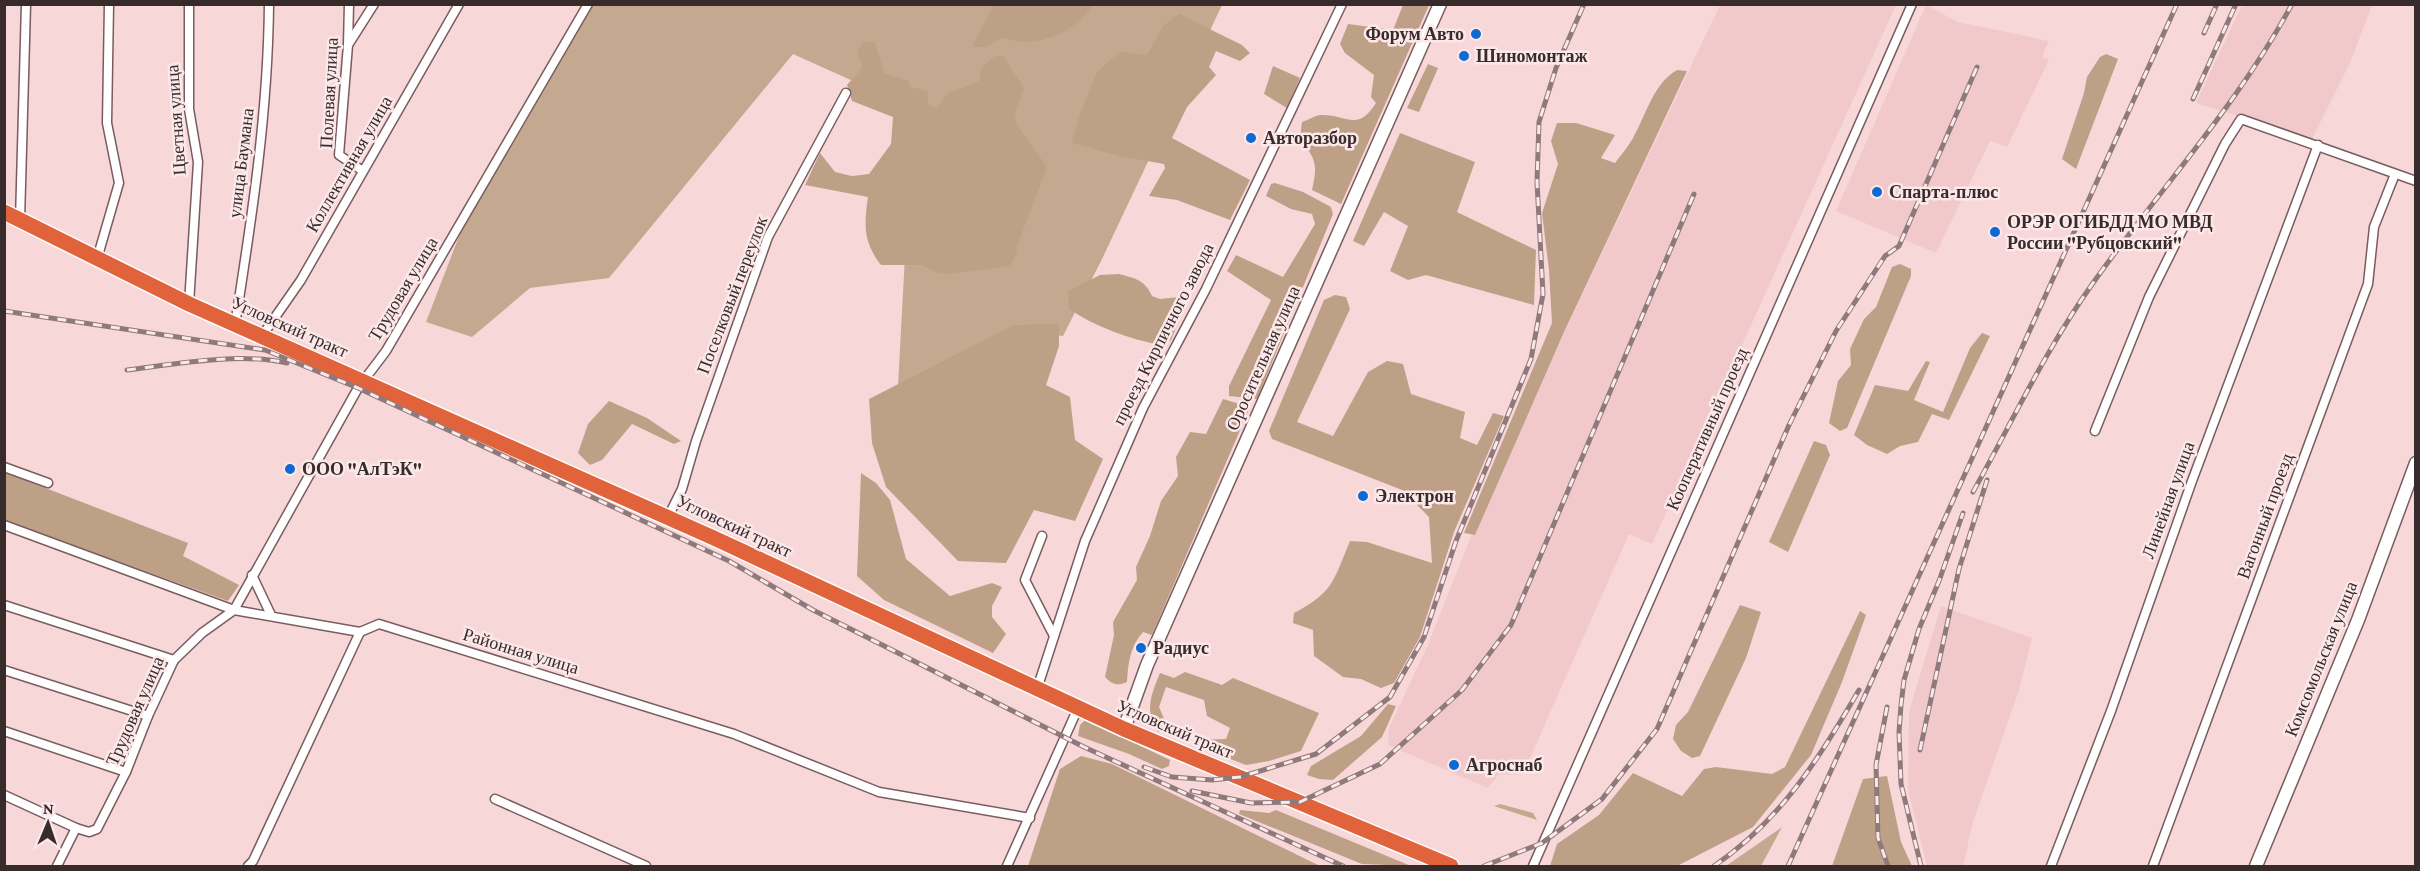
<svg xmlns="http://www.w3.org/2000/svg" width="2420" height="871" font-family="'Crimson Pro',serif">
<style>
.built{fill:#f1c9cb}
.green{fill:#c5a890}
.forest{fill:#bea087}
.lines{fill:none;stroke-linecap:round;stroke-linejoin:round}
.street-casing{stroke:#785c5e;stroke-width:11}
.secondary-casing{stroke:#785c5e;stroke-width:15}
.highway-casing{stroke:#fff;stroke-width:18}
.street{stroke:#fff;stroke-width:8}
.secondary{stroke:#fff;stroke-width:12}
.highway{stroke:#e0633b;stroke-width:15}
.rail-casing{stroke:#8f7a7b;stroke-width:5}
.rail{stroke:#fce8e9;stroke-width:3;stroke-dasharray:9;stroke-linecap:butt}
.poi-dot{fill:#0e69d2;stroke:#fce8e9;stroke-width:2}
.labels{text-anchor:middle;stroke-width:5;stroke-linejoin:round;paint-order:stroke}
.poi-label{font-size:18px;font-weight:bold;fill:#372b2b;stroke:#fce8e9;text-anchor:start}
.street-label{font-size:18px;fill:#372b2b;stroke:#fce8e9}
</style>
<rect width="100%" height="100%" fill="#f8d7d9"/>
<g class="built">
<polygon points="1720,5 1896,5 1652,544 1629,534 1523,774 1498,775 1488,788 1388,745 1389,728 1427,647 1490,489"/>
<polygon points="1926,5 1958,22 2049,41 2042,57 2049,60 2007,147 1990,141 1936,253 1836,211"/>
<polygon points="2242,5 2372,5 2350,63 2312,139 2196,103"/>
<polygon points="1941,606 2032,638 2020,687 1973,822 1963,866 1927,866 1908,790 1909,711"/>
</g>
<g class="green">
<polygon points="592,5 1222,5 1102,259 1063,336 1003,331 896,423 913,108 793,54 609,278 530,288 472,337 426,322 473,200"/>
<polygon points="1500,804 1533,813 1537,820 1494,806"/>
<polygon points="1782,827 1761,866 1726,866"/>
</g>
<g class="forest">
<path d="M996,5V4L1093,5C1080,26 1051,42 1025,42C1017,42 1009,39 1001,38L987,47H972L993,6Z"/>
<path d="M1403,5H1429L1341,204L1312,190C1318,165 1316,159 1300,139L1302,122C1308,120 1314,116 1320,115C1347,114 1357,133 1376,103L1371,97L1374,75L1345,53L1340,44L1348,24L1393,30Z"/>
<polygon points="1179,14 1242,45 1250,53 1240,61 1216,51 1209,67 1216,75 1187,107 1172,138 1250,180 1230,220 1177,200 1149,196 1165,168 1164,164 1119,156 1072,143 1079,117 1097,72 1120,52 1147,55 1163,26"/>
<path d="M864,42H875L884,73L907,80L911,87L928,91V105L937,108L948,93L979,82L981,68L995,56H1003L1024,88L1015,113L1016,124L1047,167L1017,246L1016,256L1009,266L950,274L937,273L921,265H881C863,242 864,225 868,197L805,185L820,153L835,172L852,176L869,174L891,144L893,117L852,101L847,85L863,67L857,51Z"/>
<polygon points="2106,54 2118,59 2076,169 2062,159 2084,93 2087,77 2100,57"/>
<polygon points="1428,64 1438,68 1419,112 1407,108"/>
<polygon points="1273,66 1300,78 1287,108 1264,94"/>
<path d="M1677,70L1687,71L1564,332L1475,535L1464,533L1552,323L1549,270L1542,213L1558,164L1551,141L1557,123H1576L1615,135L1601,158L1615,163C1621,155 1629,146 1634,136C1647,113 1653,84 1677,70Z"/>
<polygon points="1400,133 1475,162 1457,212 1536,250 1534,305 1426,275 1408,280 1390,271 1408,226 1384,212 1364,246 1353,241"/>
<polygon points="1275,183 1303,192 1331,207 1333,214 1257,399 1229,396 1229,386 1271,300 1227,271 1236,255 1283,277 1315,224 1312,214 1291,209 1266,196 1271,184"/>
<polygon points="1900,264 1911,269 1911,276 1847,428 1840,431 1829,423 1838,381 1851,365 1850,349 1864,319 1876,307 1892,267"/>
<path d="M1119,274C1135,278 1145,280 1152,296L1160,299L1179,297L1186,304L1171,340L1161,345C1129,339 1096,327 1069,309L1068,291L1100,275Z"/>
<path d="M1335,295L1346,297L1350,309L1297,422L1333,436L1368,372L1387,361L1403,364L1411,394L1465,412L1460,438L1477,445L1493,413L1504,416L1454,532L1420,637L1394,683L1381,688L1361,679L1343,677L1314,656L1313,630L1293,623L1294,613C1334,592 1333,581 1350,541L1367,542L1432,563L1429,517L1417,505L1420,497L1272,439L1269,431L1324,300Z"/>
<polygon points="1059,324 1059,346 1046,385 1070,397 1075,440 1103,459 1075,521 1034,510 1006,563 958,561 886,487 872,443 869,399 1014,325"/>
<polygon points="1982,333 1990,336 1949,420 1932,414 1918,442 1900,446 1887,454 1867,445 1854,435 1875,385 1908,391 1926,361 1930,362 1914,400 1943,412 1970,348"/>
<path d="M1223,399L1250,407L1152,635L1143,632C1130,646 1128,664 1127,682C1117,686 1113,685 1105,677L1114,635L1113,622L1137,580L1136,567L1150,536L1161,501L1178,476L1176,457L1190,432L1206,434Z"/>
<polygon points="609,401 647,418 681,441 674,444 632,424 602,460 590,465 578,453 588,424"/>
<polygon points="1814,441 1826,445 1830,455 1788,552 1769,542"/>
<polygon points="4,472 188,543 183,556 239,585 228,601 5,521"/>
<polygon points="861,473 876,483 890,500 906,559 950,596 992,583 1002,587 992,606 992,617 1006,634 993,653 884,600 857,576"/>
<polygon points="1740,605 1761,612 1746,658 1700,756 1692,758 1681,751 1673,739 1676,725 1688,712"/>
<polygon points="1860,611 1866,615 1842,682 1811,755 1753,827 1677,866 1550,866 1557,844 1599,815 1633,773 1682,796 1704,769 1716,767 1772,774 1785,767"/>
<path d="M1185,672L1222,685L1233,678L1319,713L1301,751L1269,761L1246,765L1197,746L1200,740L1226,739L1230,728L1207,716L1204,700L1166,687L1159,707L1168,728L1158,732C1144,711 1151,695 1160,673L1174,678Z"/>
<polygon points="1388,704 1396,706 1382,737 1333,780 1319,779 1307,775 1311,766 1361,736"/>
<polygon points="1089,716 1102,721 1107,730 1170,760 1169,766 1162,769 1129,754 1078,736 1080,725"/>
<polygon points="1081,756 1112,764 1320,866 1028,866 1060,769"/>
<polygon points="1887,776 1901,842 1912,866 1832,866 1863,779"/>
<polygon points="1240,810 1269,813 1276,810 1411,866 1362,864 1239,814"/>
</g>
<g class="lines">
<defs>
<g id="street">
<polyline points="349,4 348,45 339,155 363,171"/>
<polyline points="348,45 374,4"/>
<polyline points="20,220 26,4"/>
<polyline points="97,259 119,183 107,123 109,4"/>
<polyline points="189,304 198,162 189,109 189,4"/>
<path d="M235,325C252,217 268,113 269,4"/>
<polyline points="262,336 301,280 459,4"/>
<polyline points="2095,431 2149,297 2225,144 2241,119 2416,181"/>
<polyline points="4,467 48,483"/>
<polyline points="668,517 682,489 696,441 768,237 846,93"/>
<polyline points="4,525 234,610 360,632 379,624 734,734 879,792 1030,818"/>
<polyline points="1042,536 1025,580 1054,636"/>
<polyline points="252,575 271,615"/>
<polyline points="4,605 174,660"/>
<polyline points="4,670 148,716"/>
<polyline points="1037,689 1085,541 1143,408 1206,289 1342,4"/>
<polyline points="4,731 126,772"/>
<polyline points="4,795 76,828 89,832 97,829 126,772 148,716 174,660 202,633 234,610 358,388 386,351 588,4"/>
<polyline points="495,799 646,866"/>
<polyline points="57,866 76,828"/>
<polyline points="248,866 253,861 360,632"/>
<polyline points="1007,866 1078,708"/>
<polyline points="1533,866 1912,4"/>
<polyline points="2051,866 2111,711 2192,481 2318,145"/>
<polyline points="2153,866 2368,284 2374,227 2395,174"/>
</g>
<g id="secondary">
<polyline points="1124,729 1147,665 1440,4"/>
<polyline points="2256,866 2358,620 2416,463"/>
</g>
<polyline id="highway" points="4,212 189,304 716,539 1124,729 1451,866"/>
</defs>
<use href="#street" class="street-casing"/>
<use href="#secondary" class="secondary-casing"/>
<use href="#highway" class="highway-casing"/>
<use href="#street" class="street"/>
<use href="#secondary" class="secondary"/>
<use href="#highway" class="highway"/>
<defs>
<g id="rail">
<polyline points="2204,33 2217,4"/>
<polyline points="2193,99 2236,4"/>
<polyline points="4,311 265,350 358,388 729,561 813,610 1084,747 1343,866"/>
<path d="M127,370C176,364 239,352 287,363"/>
<path d="M1973,492C2012,422 2046,349 2093,283C2159,190 2238,105 2292,4"/>
<polyline points="1887,707 1876,765 1878,838 1888,866"/>
<polyline points="1920,750 1959,569 1987,480"/>
<polyline points="1144,767 1172,777 1212,780 1240,777 1316,754 1390,697 1424,637 1456,541 1531,359 1543,294 1537,182 1539,122 1556,68 1584,4"/>
<polyline points="1192,791 1251,803 1300,802 1380,764 1462,690 1511,625 1694,194"/>
<polyline points="1484,866 1542,843 1602,799 1657,729 1789,425 1836,331 1885,256 1899,246 1977,67"/>
<path d="M1714,866C1780,821 1819,759 1859,690"/>
<polyline points="1788,866 2177,4"/>
<polyline points="1921,866 1901,784 1899,732 1901,705 1904,680 1919,629 1939,581 1963,513"/>
</g>
</defs>
<use href="#rail" class="rail-casing"/>
<use href="#rail" class="rail"/>
</g>
<g class="poi-dot">
<circle cx="1476" cy="34" r="6"/>
<circle cx="1464" cy="56" r="6"/>
<circle cx="1251" cy="138" r="6"/>
<circle cx="1877" cy="192" r="6"/>
<circle cx="1995" cy="232" r="6"/>
<circle cx="290" cy="469" r="6"/>
<circle cx="1363" cy="496" r="6"/>
<circle cx="1141" cy="648" r="6"/>
<circle cx="1454" cy="765" r="6"/>
</g>
<g class="labels">
<g class="poi-label">
<text x="1464" y="40" text-anchor="end">Форум Авто</text>
<text x="1476" y="62">Шиномонтаж</text>
<text x="1263" y="144">Авторазбор</text>
<text x="1889" y="198">Спарта-плюс</text>
<text x="2007" y="228">ОРЭР ОГИБДД МО МВД<tspan x="2007" dy="21">России "Рубцовский"</tspan></text>
<text x="302" y="475">ООО "АлТэК"</text>
<text x="1375" y="502">Электрон</text>
<text x="1153" y="654">Радиус</text>
<text x="1466" y="771">Агроснаб</text>
</g>
<g class="street-label">
<text transform="translate(329 93) rotate(-87)" y="6">Полевая улица</text>
<text transform="translate(176 120) rotate(-94)" y="6">Цветная улица</text>
<text transform="translate(241 163) rotate(-83)" y="6">улица Баумана</text>
<text transform="translate(349 164) rotate(-60)" y="6">Коллективная улица</text>
<text transform="translate(403 289) rotate(-59)" y="6">Трудовая улица</text>
<text transform="translate(732 295) rotate(-69)" y="6">Поселковый переулок</text>
<text transform="translate(290 327) rotate(24)" y="6">Угловский тракт</text>
<text transform="translate(1163 334) rotate(-63)" y="6">проезд Кирпичного завода</text>
<text transform="translate(1263 358) rotate(-66)" y="6">Оросительная улица</text>
<text transform="translate(1707 429) rotate(-66)" y="6">Кооперативный проезд</text>
<text transform="translate(2168 500) rotate(-70)" y="6">Линейная улица</text>
<text transform="translate(2265 516) rotate(-70)" y="6">Вагонный проезд</text>
<text transform="translate(734 526) rotate(25)" y="6">Угловский тракт</text>
<text transform="translate(521 651) rotate(17)" y="6">Районная улица</text>
<text transform="translate(2321 659) rotate(-68)" y="6">Комсомольская улица</text>
<text transform="translate(135 711) rotate(-66)" y="6">Трудовая улица</text>
<text transform="translate(1175 729) rotate(23)" y="6">Угловский тракт</text>
</g>
</g>
<rect width="2420" height="871" fill="none" stroke="#372b2b" stroke-width="12"/>
<g transform="translate(48 823) rotate(2)" stroke="#fce8e9" stroke-width="4.5" paint-order="stroke">
<path d="M0-4.5L10 22L0 15L-10 22Z" fill="#372b2b"/>
<text y="-9" font-size="16" font-weight="bold" text-anchor="middle" fill="#372b2b">N</text>
</g>
</svg>
